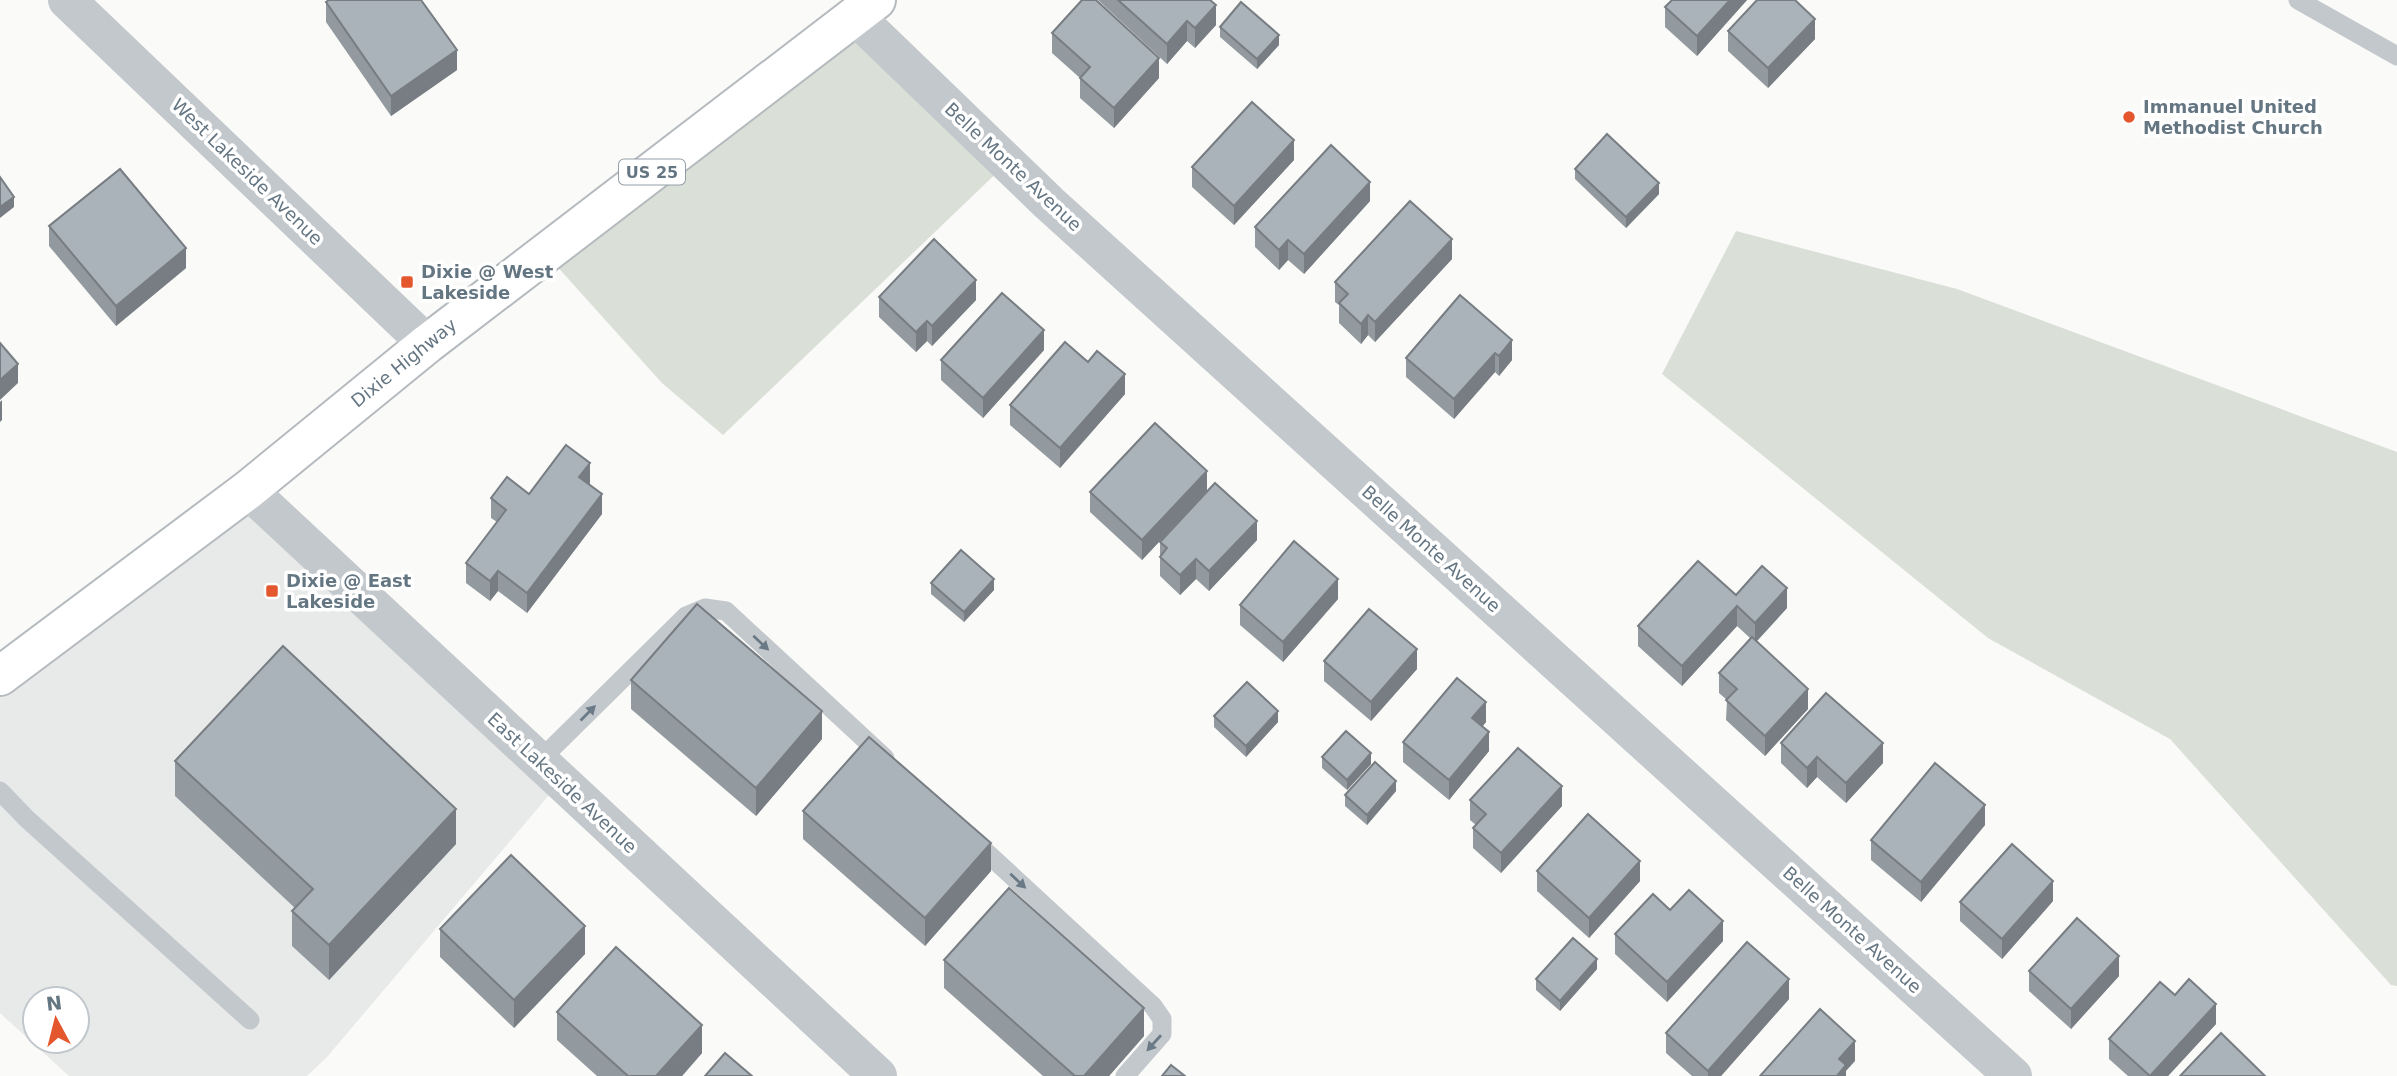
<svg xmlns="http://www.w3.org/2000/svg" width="2397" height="1076" font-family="'DejaVu Sans',sans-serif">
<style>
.built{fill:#e8e9e9;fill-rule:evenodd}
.green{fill:#dadfd7}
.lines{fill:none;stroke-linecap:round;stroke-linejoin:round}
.primary-casing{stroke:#b5babe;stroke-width:42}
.lane{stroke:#c3c8cc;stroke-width:19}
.street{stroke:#c3c8cc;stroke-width:38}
.primary{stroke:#fff;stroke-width:38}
.wall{fill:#929a9f}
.shaded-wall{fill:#777d82}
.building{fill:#aab3b9;stroke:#777d82;stroke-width:2}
.oneway{fill:#6a7a87}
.poi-dot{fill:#e4572e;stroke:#fff;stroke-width:2.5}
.labels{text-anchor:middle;stroke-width:7;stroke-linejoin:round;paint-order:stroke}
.shield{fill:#fff;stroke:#939fa8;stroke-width:2}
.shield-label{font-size:16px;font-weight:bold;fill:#657683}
.poi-label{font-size:18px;font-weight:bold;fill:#657683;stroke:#fff;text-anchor:start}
.street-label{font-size:18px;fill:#657683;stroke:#fff}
</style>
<rect width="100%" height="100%" fill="#fafaf8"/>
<path class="built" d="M248,490L561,781L327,1057L307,1076H69L0,1013V676ZM35,999H77V1041H35Z"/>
<g class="green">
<polygon points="855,16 1007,163 723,435 662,383 545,253"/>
<polygon points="1736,231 1957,289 2397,452 2397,986 2391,985 2170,739 1988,638 1662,374"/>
</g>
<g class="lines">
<defs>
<polyline id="primary" points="0,676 248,490 427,344 876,0"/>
</defs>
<use href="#primary" class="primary-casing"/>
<g class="lane">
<polyline points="2298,0 2397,56"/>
<polyline points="539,761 686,616 705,608 726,611 885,758"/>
<polyline points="0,791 27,819 250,1020"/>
<polyline points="973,840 1153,1006 1162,1019 1162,1034 1125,1076"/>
</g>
<g class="street">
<polyline points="67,0 427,344"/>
<polyline points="855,16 1049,203 2013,1076"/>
<polyline points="248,490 878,1076"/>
</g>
<use href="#primary" class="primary"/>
</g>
<g class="wall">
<polygon points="1098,0 1210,0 1216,25 1195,48 1187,41 1167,64"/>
<polygon points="1672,0 1747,0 1697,56 1665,27 1665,7"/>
<polygon points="326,2 457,70 391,116 326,22"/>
<polygon points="1220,27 1279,45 1257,69 1220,37"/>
<polygon points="1728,31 1815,39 1768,88 1728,51"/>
<polygon points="1052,33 1159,78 1114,128 1080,98 1080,78 1052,53"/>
<polygon points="1294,160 1234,225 1192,187 1192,167"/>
<polygon points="1575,169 1659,194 1626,228 1575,179"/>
<polygon points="1370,201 1304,274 1288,260 1279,270 1255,247 1255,227"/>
<polygon points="49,226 186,268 116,326 49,246"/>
<polygon points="1452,259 1375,342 1368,335 1361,344 1339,323 1339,305 1335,302 1335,282"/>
<polygon points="1460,295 1512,360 1499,376 1495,372 1454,419 1406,377 1406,358"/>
<polygon points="879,297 976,300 932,346 927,341 916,352 879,317"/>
<polygon points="1044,350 983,418 941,380 941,360"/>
<polygon points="1125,394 1060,468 1010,425 1010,405"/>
<polygon points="590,483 589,485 602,514 527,613 498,591 490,601 466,583 466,563 497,522 491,518 491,498 529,494"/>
<polygon points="1207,491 1257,540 1209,591 1196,579 1180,595 1160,576 1160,542 1202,496 1142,560 1090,512 1090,492"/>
<polygon points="931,583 994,590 964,622 931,594"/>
<polygon points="1736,595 1787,608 1757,641 1808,709 1765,756 1726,720 1727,700 1719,693 1719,673 1750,638 1737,626 1682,686 1638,646 1638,626"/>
<polygon points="1338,599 1283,662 1240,625 1240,605"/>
<polygon points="1324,661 1417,669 1371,721 1324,681"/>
<polygon points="631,680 822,739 756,816 631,709"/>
<polygon points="1214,716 1278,722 1246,757 1214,727"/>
<polygon points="1486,722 1483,726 1489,751 1449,800 1403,762 1403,742"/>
<polygon points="1781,743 1883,763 1846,803 1817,777 1807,788 1781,763"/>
<polygon points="1322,757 1371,764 1347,790 1322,768"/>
<polygon points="175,761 456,844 329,980 292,946 292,911 295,908 175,796"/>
<polygon points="1396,791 1367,825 1345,806 1345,795"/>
<polygon points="1470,800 1562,806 1501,873 1473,848 1473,828 1476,825 1470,820"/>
<polygon points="803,811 991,871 925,946 803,839"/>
<polygon points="1985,825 1921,902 1871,860 1871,840"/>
<polygon points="1537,871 1640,881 1589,938 1537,891"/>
<polygon points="2053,901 2002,959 1960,921 1960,902"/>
<polygon points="1670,910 1723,941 1667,1002 1615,954 1615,934"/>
<polygon points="440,929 585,954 514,1028 440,957"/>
<polygon points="944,960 1144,1036 1109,1076 1043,1076 944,988"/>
<polygon points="1597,969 1560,1011 1536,990 1536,979"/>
<polygon points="2029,971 2119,976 2071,1029 2029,991"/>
<polygon points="2175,995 2216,1024 2168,1076 2128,1076 2109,1059 2109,1039"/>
<polygon points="1789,999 1721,1076 1692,1076 1666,1053 1666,1033"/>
<polygon points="557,1012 702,1053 682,1076 597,1076 557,1040"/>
</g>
<g class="shaded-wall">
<polygon points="1730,0 1747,0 1697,56 1697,36"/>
<polygon points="1216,5 1216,25 1195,48 1195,28"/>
<polygon points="1815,19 1815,39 1768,88 1768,68"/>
<polygon points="1187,21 1187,41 1167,64 1167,44"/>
<polygon points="1279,35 1279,45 1257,69 1257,59"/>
<polygon points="457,50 457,70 391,116 391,96"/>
<polygon points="1159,58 1159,78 1114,128 1114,108"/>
<polygon points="1294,140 1294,160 1234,225 1234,206"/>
<polygon points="1370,182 1370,201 1304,274 1304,254"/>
<polygon points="1659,183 1659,194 1626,228 1626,217"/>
<polygon points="14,197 14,207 0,218 0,207"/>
<polygon points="1452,239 1452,259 1375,342 1375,322"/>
<polygon points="1288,240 1288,260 1279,270 1279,250"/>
<polygon points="186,248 186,268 116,326 116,306"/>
<polygon points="976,280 976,300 932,346 932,326"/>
<polygon points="1368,315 1368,335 1361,344 1361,324"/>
<polygon points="927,321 927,341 916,352 916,332"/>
<polygon points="1044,330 1044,350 983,418 983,398"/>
<polygon points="1512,340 1512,360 1499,376 1499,356"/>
<polygon points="1495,353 1495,372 1454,419 1454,399"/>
<polygon points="18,364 18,383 0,400 0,380"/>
<polygon points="1125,374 1125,394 1060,468 1060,448"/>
<polygon points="2,400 2,420 0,422 0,402"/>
<polygon points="590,463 590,483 579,497 579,477"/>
<polygon points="1207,471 1207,491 1142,560 1142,540"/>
<polygon points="602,494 602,514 527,613 527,593"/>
<polygon points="1257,521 1257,540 1209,591 1209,571"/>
<polygon points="1196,559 1196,579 1180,595 1180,575"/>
<polygon points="498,571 498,591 490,601 490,581"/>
<polygon points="994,579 994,590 964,622 964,612"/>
<polygon points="1338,579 1338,599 1283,662 1283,642"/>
<polygon points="1787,588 1787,608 1755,643 1755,623"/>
<polygon points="1737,606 1737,626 1682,686 1682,666"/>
<polygon points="1417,649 1417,669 1371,721 1371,702"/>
<polygon points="1808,689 1808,709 1765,756 1765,736"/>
<polygon points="1486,702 1486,722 1472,738 1472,718"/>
<polygon points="822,711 822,739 756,816 756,788"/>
<polygon points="1278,711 1278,722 1246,757 1246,746"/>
<polygon points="1489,732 1489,751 1449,800 1449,780"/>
<polygon points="1883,743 1883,763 1846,803 1846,783"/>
<polygon points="1371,753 1371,764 1347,790 1347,780"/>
<polygon points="1817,757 1817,777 1807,788 1807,768"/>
<polygon points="1396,781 1396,791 1367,825 1367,815"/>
<polygon points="1562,786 1562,806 1501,873 1501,853"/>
<polygon points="1985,805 1985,825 1921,902 1921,882"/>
<polygon points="456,809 456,844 329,980 329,945"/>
<polygon points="991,843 991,871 925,946 925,918"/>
<polygon points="1640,861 1640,881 1589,938 1589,918"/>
<polygon points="2053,881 2053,901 2002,959 2002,939"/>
<polygon points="1723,921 1723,941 1667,1002 1667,982"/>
<polygon points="585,926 585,954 514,1028 514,1000"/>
<polygon points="2119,956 2119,976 2071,1029 2071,1009"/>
<polygon points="1597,959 1597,969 1560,1011 1560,1001"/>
<polygon points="1789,979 1789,999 1721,1076 1708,1076 1708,1071"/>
<polygon points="2216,1004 2216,1024 2168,1076 2151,1076"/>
<polygon points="1144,1008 1144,1036 1109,1076 1084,1076"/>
<polygon points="702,1025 702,1053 682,1076 656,1076"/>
<polygon points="1855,1041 1855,1061 1846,1071 1846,1076 1837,1076 1839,1059"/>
</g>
<g class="building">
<polygon points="329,0 421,0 457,50 391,96 326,2"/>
<polygon points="1082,0 1096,0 1159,58 1114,108 1080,78 1090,67 1052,33"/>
<polygon points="1118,0 1210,0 1216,5 1195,28 1187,21 1167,44"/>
<polygon points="1672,0 1730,0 1697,36 1665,7"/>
<polygon points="1757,0 1795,0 1815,19 1768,68 1728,31"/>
<polygon points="1241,2 1279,35 1257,59 1220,27"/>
<polygon points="1252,102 1294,140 1234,206 1192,167"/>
<polygon points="1607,134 1659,183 1626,217 1575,169"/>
<polygon points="1331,145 1370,182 1304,254 1288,240 1279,250 1255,227"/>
<polygon points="120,169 186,248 116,306 49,226"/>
<polygon points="0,177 14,197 0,207"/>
<polygon points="1410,201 1452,239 1375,322 1368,315 1361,324 1339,303 1348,294 1335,282"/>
<polygon points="934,239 976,280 932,326 927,321 916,332 879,297"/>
<polygon points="1002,293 1044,330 983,398 941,360"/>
<polygon points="1460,295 1512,340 1499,356 1495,353 1454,399 1406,358"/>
<polygon points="1065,342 1088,362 1097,351 1125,374 1060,448 1010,405"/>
<polygon points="0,343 18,364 0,380"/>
<polygon points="1155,423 1207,471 1142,540 1090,492"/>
<polygon points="566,445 590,463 579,477 602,494 527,593 498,571 490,581 466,563 506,510 491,498 507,477 529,494"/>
<polygon points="1215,483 1257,521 1209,571 1196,559 1180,575 1160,557 1167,548 1160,542"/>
<polygon points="1294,541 1338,579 1283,642 1240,605"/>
<polygon points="961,550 994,579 964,612 931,583"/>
<polygon points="1698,561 1736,595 1762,566 1787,588 1755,623 1737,606 1682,666 1638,626"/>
<polygon points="697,604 822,711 756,788 631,680"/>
<polygon points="1369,609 1417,649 1371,702 1324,661"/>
<polygon points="1752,637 1808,689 1765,736 1726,700 1737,689 1719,673"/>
<polygon points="283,646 456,809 329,945 292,911 313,889 175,761"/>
<polygon points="1457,678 1486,702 1472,718 1489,732 1449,780 1403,742"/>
<polygon points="1247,682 1278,711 1246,746 1214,716"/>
<polygon points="1826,693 1883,743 1846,783 1817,757 1807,768 1781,743"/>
<polygon points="1346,731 1371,753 1347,780 1322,757"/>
<polygon points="869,737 991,843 925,918 803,811"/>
<polygon points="1518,748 1562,786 1501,853 1473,828 1486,814 1470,800"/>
<polygon points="1375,762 1396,781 1367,815 1345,795"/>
<polygon points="1935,763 1985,805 1921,882 1871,840"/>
<polygon points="1588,814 1640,861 1589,918 1537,871"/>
<polygon points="2012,844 2053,881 2002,939 1960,902"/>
<polygon points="511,855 585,926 514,1000 440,929"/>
<polygon points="1009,888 1144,1008 1084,1076 1075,1076 944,960"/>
<polygon points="1689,890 1723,921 1667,982 1615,934 1653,894 1670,910"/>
<polygon points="2077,918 2119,956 2071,1009 2029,971"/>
<polygon points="1573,938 1597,959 1560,1001 1536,979"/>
<polygon points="1747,942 1789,979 1708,1071 1666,1033"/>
<polygon points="616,947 702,1025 656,1076 628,1076 557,1012"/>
<polygon points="2189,979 2216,1004 2150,1076 2109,1039 2160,982 2175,995"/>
<polygon points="1820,1009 1855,1041 1839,1059 1846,1065 1837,1076 1760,1076"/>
<polygon points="2221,1033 2265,1076 2180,1076"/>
<polygon points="725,1053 752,1076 705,1076"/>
<polygon points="1171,1065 1185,1076 1162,1076"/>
</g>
<defs><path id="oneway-solid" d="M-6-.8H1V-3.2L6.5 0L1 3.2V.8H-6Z" transform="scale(1.75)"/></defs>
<g class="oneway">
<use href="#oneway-solid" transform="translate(761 643) rotate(43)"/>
<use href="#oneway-solid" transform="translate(588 713) rotate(-45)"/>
<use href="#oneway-solid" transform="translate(1018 881) rotate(43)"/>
<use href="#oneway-solid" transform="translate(1154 1043) rotate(132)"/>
</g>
<g class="poi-dot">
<circle cx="2129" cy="117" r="7"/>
<rect x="400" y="275" width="14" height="14" rx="3.5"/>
<rect x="265" y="584" width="14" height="14" rx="3.5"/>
</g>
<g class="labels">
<rect class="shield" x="619" y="159.5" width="66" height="25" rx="5"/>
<g class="shield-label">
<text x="652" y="178">US 25</text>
</g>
<g class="poi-label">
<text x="2143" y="113">Immanuel United<tspan x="2143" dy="21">Methodist Church</tspan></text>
<text x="421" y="278">Dixie @ West<tspan x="421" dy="21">Lakeside</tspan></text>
<text x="286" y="587">Dixie @ East<tspan x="286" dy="21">Lakeside</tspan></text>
</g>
<g class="street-label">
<text transform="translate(1013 167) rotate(43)" y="6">Belle Monte Avenue</text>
<text transform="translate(247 172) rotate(44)" y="6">West Lakeside Avenue</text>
<text transform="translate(404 363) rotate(-39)" y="6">Dixie Highway</text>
<text transform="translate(1431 549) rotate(42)" y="6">Belle Monte Avenue</text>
<text transform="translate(562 783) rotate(43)" y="6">East Lakeside Avenue</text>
<text transform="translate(1852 930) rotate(42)" y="6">Belle Monte Avenue</text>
</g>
</g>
<g transform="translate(56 1020) rotate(353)"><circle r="33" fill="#ffffff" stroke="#c1c8cd" stroke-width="2"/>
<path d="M0-5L12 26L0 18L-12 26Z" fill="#e4572e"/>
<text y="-10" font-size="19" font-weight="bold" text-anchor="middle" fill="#657683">N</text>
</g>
</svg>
